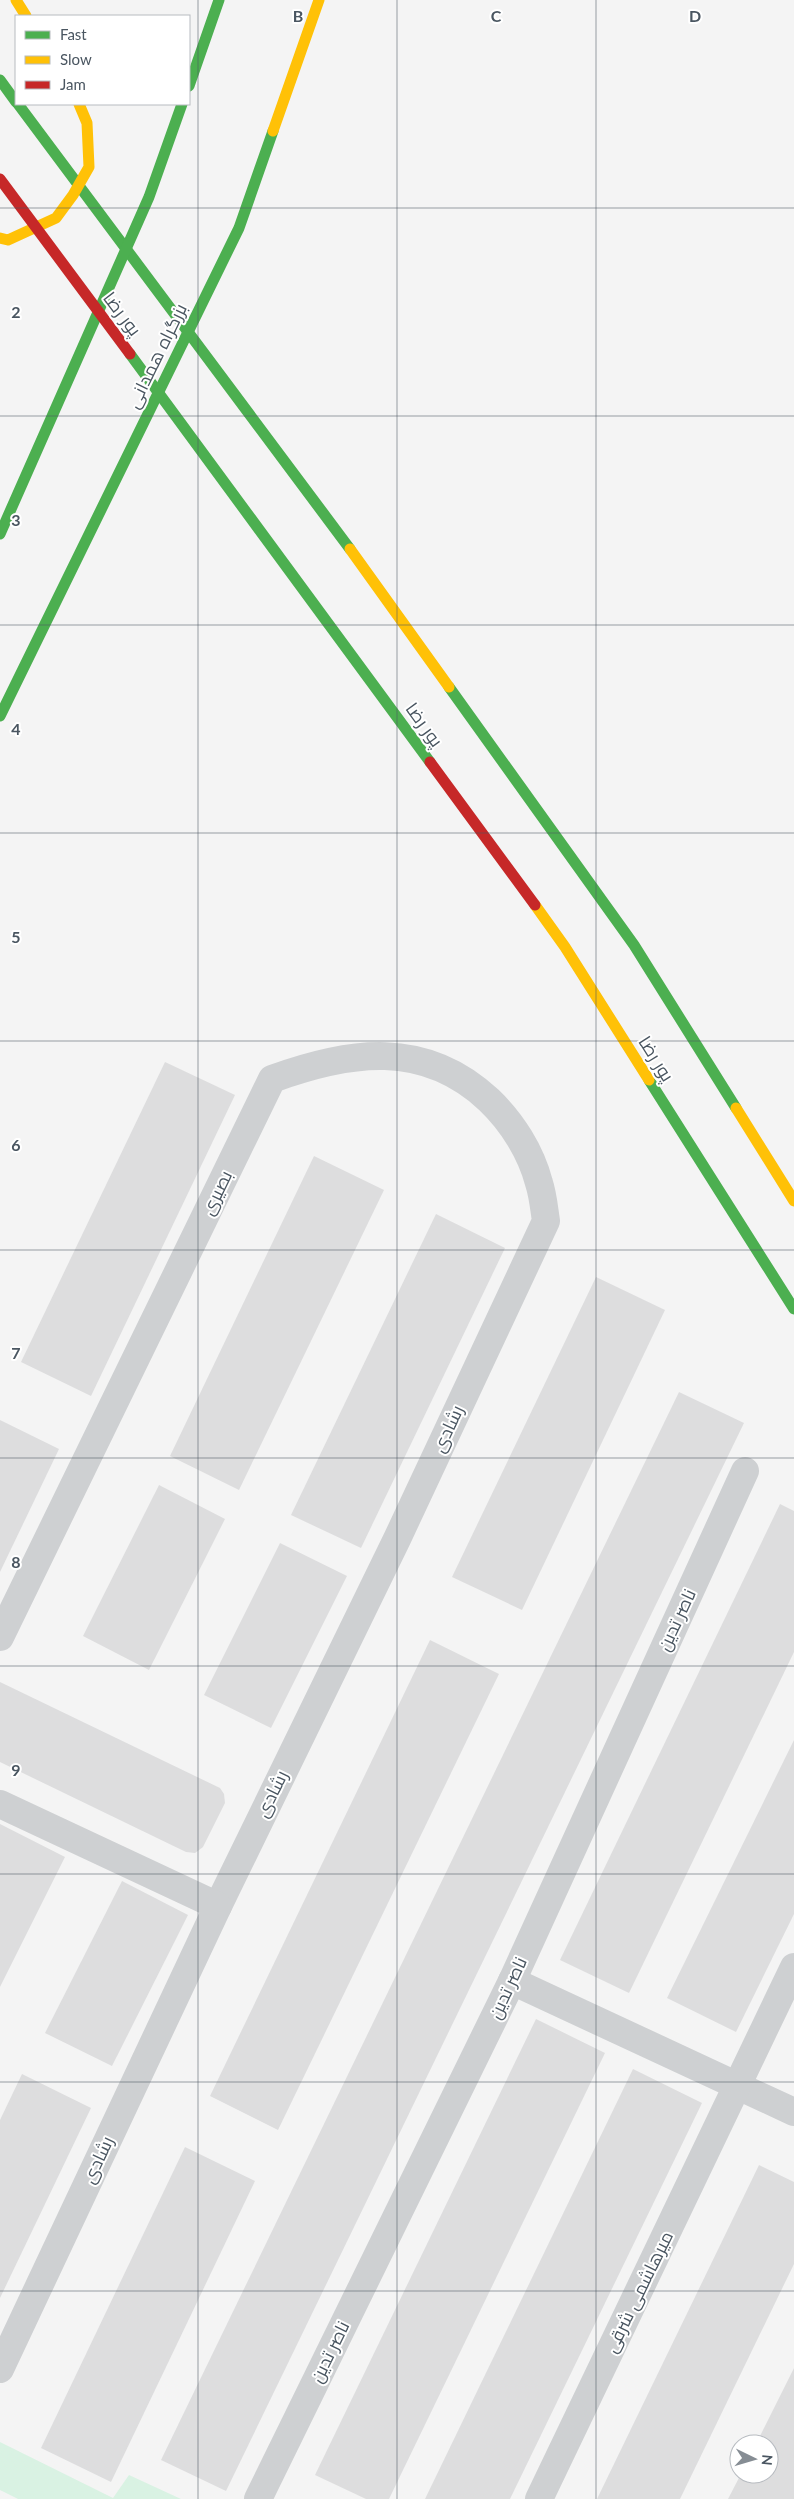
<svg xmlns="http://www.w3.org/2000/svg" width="794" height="2499" font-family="Lato,Cairo,sans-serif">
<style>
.green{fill:#d9f2e3}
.building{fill:#ddddde}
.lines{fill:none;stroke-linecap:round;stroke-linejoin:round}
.street{stroke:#ced0d2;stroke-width:28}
.fast{stroke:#4caf50;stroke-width:11}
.slow{stroke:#ffc107;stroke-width:11}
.jam{stroke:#c62828;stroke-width:11}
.grid{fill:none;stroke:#4a5661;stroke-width:1;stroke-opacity:0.55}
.labels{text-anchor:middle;stroke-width:4;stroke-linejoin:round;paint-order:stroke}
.street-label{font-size:18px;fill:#4a5661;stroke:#fff}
.grid-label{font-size:16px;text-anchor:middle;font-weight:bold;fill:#4a5661;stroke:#fff;stroke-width:4;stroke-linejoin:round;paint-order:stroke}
</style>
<rect width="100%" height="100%" fill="#f4f4f4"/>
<polygon class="green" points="0,2442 113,2498 129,2475 181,2499 18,2499 0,2490"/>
<g class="building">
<polygon points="165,1062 235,1095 91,1396 21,1362"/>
<polygon points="314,1156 384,1190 239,1490 170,1456"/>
<polygon points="436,1214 505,1248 361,1548 291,1515"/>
<polygon points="596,1277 665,1310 522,1610 452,1577"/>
<polygon points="679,1392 744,1423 226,2491 161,2460"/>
<polygon points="0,1420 59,1449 0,1572"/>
<polygon points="159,1485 225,1519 149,1670 83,1636"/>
<polygon points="780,1504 794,1511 794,1652 629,1993 560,1960"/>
<polygon points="280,1543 347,1576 271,1728 204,1695"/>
<polygon points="430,1640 499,1674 278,2130 210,2096"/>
<polygon points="0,1682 220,1788 224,1794 225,1803 203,1847 195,1853 186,1852 0,1762"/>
<polygon points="794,1740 794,1914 736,2032 667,1998"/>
<polygon points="0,1824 65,1857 0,1987"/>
<polygon points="122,1881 188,1915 112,2066 45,2033"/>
<polygon points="536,2019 605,2053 389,2499 366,2499 315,2475"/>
<polygon points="633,2069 702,2103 510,2499 425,2499"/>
<polygon points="22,2074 91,2108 0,2298 0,2120"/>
<polygon points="185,2147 255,2181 111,2482 41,2448"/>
<polygon points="759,2165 794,2182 794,2264 680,2499 597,2499"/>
<polygon points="794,2368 794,2499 728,2499 741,2474 769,2474 769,2444 756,2444"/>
</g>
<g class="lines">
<g class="street">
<path d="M0,1637L272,1079C349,1051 424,1039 489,1100C512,1122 531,1152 539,1183C543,1195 544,1208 546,1221L397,1539L218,1906L0,2369"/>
<polyline points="0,1804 218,1906"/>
<polyline points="512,1981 794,2112"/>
<polyline points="258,2499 512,1981 745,1471"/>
<polyline points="539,2499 794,1967"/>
</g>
<g class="fast">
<polyline points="0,80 16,102"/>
<polyline points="189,86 219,0"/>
<polyline points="18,104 350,549"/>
<polyline points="130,354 430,762"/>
<polyline points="0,534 149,197 182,104"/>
<polyline points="449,687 634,945 736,1108"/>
<polyline points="0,716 239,228 273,131"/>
<polyline points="649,1080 794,1309"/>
</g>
<g class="slow">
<polyline points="16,0 26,16"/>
<polyline points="273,131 319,0"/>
<polyline points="0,238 8,240 56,218 73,195 89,167 87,123 79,104"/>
<polyline points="350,549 449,687"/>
<polyline points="535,905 565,947 649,1080"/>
<polyline points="736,1108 794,1201"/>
</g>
<g class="jam">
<polyline points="0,179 130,354"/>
<polyline points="430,762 535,905"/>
</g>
</g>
<path class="grid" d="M198,0V2499M397,0V2499M596,0V2499M0,208H794M0,416H794M0,625H794M0,833H794M0,1041H794M0,1250H794M0,1458H794M0,1666H794M0,1874H794M0,2082H794M0,2291H794"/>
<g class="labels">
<g class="street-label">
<text transform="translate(122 314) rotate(53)" y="6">پور رضا</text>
<text transform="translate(157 356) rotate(-64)" y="6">بزرگراه همدانی</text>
<text transform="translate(424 725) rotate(54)" y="6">پور رضا</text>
<text transform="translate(656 1059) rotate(58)" y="6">پور رضا</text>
<text transform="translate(217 1193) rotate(-64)" y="6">بصیری</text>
<text transform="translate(448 1429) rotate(-65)" y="6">رشادی</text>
<text transform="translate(677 1620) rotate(-65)" y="6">ناصر تدین</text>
<text transform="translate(272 1794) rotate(-64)" y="6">رشادی</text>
<text transform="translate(508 1988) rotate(-65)" y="6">ناصر تدین</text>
<text transform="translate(98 2160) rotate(-65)" y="6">رشادی</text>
<text transform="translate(639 2292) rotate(-64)" y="6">میرهاشمی شرقی</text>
<text transform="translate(330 2352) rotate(-64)" y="6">ناصر تدین</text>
</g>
</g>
<g class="grid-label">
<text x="298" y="22">B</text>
<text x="496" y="22">C</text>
<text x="695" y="22">D</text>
<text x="16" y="318">2</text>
<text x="16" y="526">3</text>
<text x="16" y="735">4</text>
<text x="16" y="943">5</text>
<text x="16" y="1151">6</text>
<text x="16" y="1359">7</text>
<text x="16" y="1568">8</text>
<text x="16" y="1776">9</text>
</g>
<rect x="15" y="15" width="175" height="90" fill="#ffffff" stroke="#b7bbc0"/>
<rect x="25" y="31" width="25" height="8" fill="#4caf50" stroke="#b7bbc0"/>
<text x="60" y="40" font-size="15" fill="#4a5661">Fast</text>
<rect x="25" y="56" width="25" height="8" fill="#ffc107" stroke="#b7bbc0"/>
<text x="60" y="65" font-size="15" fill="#4a5661">Slow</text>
<rect x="25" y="81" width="25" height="8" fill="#c62828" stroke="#b7bbc0"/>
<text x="60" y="90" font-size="15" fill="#4a5661">Jam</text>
<g transform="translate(754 2459) rotate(95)"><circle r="24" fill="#ffffff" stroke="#b7bbc0"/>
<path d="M0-4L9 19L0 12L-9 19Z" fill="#868d94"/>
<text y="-8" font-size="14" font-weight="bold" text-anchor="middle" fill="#4a5661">N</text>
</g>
</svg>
